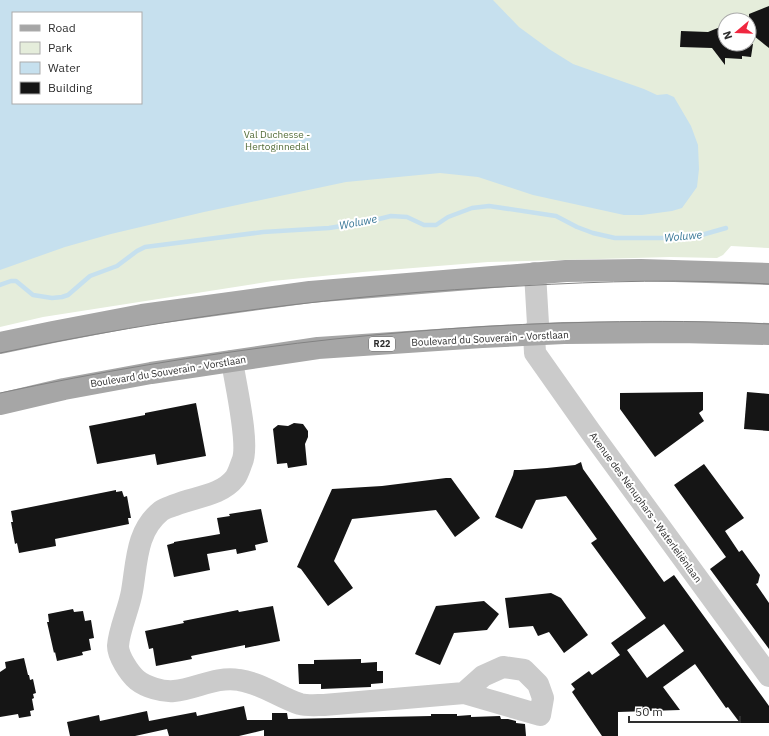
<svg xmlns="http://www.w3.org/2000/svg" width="769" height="736" font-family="'IBM Plex Sans',sans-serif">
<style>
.green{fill:#e5eddb;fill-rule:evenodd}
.water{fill:#c6e0ee;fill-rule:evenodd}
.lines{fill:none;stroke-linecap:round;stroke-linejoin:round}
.stream{stroke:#c6e0ee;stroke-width:4.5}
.building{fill:#151515;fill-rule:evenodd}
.minor{stroke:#cbcbcb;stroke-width:22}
.major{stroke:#a6a6a6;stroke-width:22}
.tram{stroke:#838383;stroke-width:1}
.labels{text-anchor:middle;stroke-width:4;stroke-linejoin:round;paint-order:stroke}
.shield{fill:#fff;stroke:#6d6d6d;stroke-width:1}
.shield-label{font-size:9px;font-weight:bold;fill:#2e2e2e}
.park-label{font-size:10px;fill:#546d39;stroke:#fff}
.street-label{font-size:10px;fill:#2e2e2e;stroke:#fff}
.water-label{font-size:11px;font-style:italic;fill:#377696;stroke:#fff}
</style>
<rect width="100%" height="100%" fill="#fff"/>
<path class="green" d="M0,0H769V248L731,246L723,255L717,258L670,257L488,262L363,272L273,281L43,317L0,327ZM13,13H141V103H13ZM725,20H749V44H725Z"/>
<path class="water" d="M0,0H493L519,27L549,49L573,64L644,89L657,95L667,94L674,97L691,126L698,145L699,169L697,187L682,208L672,211L642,215H624L533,195L478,177L440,173L346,182L204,212L111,234L65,247L0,270ZM13,13H141V103H13Z"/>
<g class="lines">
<polyline class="stream" points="0,285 11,281 16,281 33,295 52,298 62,297 68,295 90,276 117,266 137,251 145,247 263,232 329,228 367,222 391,216 407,217 424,225 436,225 448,217 472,208 489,206 556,216 577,227 593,233 615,238 679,238 698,236 726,228"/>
</g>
<g class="building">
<polygon points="769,6 769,48 749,32 749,14"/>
<polygon points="725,25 725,44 753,44 751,57 742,56 742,59 725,58 725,65 712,48 680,47 681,31 708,32"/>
<polygon points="703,392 703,410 699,413 704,421 655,457 620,409 620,393"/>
<polygon points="747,392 769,394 769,431 744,429"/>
<polygon points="196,403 206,456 157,465 155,454 97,464 89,426 145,415 145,413"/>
<polygon points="294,423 303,424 308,431 308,437 305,444 307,465 288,468 287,463 277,464 273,429 278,425 288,426"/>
<path d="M581,462L583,469L664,582L674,575L769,706V723H740L728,707L726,708L695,664L663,687L680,710L618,712V736H602L572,692L575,689L571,684L589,671L592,675L620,655L611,643L646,618L591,543L597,539L566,496L536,500L522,529L495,517L513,475L514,470H520L547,468L575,465ZM664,624L684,651L647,678L627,650Z"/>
<polygon points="704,464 744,518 725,531 739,552 742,550 760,575 758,583 756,584 769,603 769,649 710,569 726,557 674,485"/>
<polygon points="446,478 451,478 480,518 455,537 436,510 352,519 334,561 353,588 328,606 301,569 297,567 332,489 382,486"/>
<polygon points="116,490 116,492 122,491 124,497 127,496 131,518 128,518 129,524 55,539 56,546 19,553 17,543 15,544 11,522 13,522 11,511"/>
<polygon points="261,509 268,542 255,545 256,550 237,554 236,549 207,554 210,570 174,577 167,545 174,543 174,542 220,534 217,518 230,516 229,514"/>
<polygon points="551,593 561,598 588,635 564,653 549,632 538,636 533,626 509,628 505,598"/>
<polygon points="484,601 499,614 487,630 454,633 440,665 415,654 436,606"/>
<polygon points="273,606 280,641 245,648 245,645 191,656 192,659 156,666 153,648 149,649 145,631 184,623 183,621 238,610 239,612"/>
<polygon points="73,609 74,612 83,611 85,621 91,620 94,638 89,639 91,650 82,652 83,655 57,661 55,652 54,653 47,622 49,622 48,614"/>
<polygon points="24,658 28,675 29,675 30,680 33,679 36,693 33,694 34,698 32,699 34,710 30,711 31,716 19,718 18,714 0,717 0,672 6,668 5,662"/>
<polygon points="361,659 361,663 377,662 377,671 383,671 383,683 371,684 371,687 321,689 321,684 299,684 298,664 314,664 314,660"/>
<polygon points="244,706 247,720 272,720 272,713 287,713 288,719 289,719 431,716 431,714 457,714 457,716 471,715 471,717 500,716 501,719 508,719 516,721 516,723 525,724 526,736 264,736 264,730 239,736 169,736 167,729 135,736 70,736 67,722 99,715 100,721 147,711 149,721 196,712 197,716"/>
</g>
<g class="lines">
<g class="minor">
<polyline points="535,273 538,324 534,334 535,353 590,431 769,676"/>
<path d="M232,361C235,382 250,445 242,462C240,467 238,474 235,478C221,496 194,497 175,505C170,507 165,508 161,511C136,531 137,562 132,591C129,609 119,629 118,646C118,656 129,673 137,680C146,687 162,692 174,691C196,689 216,676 239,680C261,683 279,697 300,704C307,706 317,705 324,705L464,693L540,715L543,698L538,684L524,670L503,667L483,676L464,693"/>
</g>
<g class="major">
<polyline points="0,343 53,332 142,315 310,292 566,271 641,270 769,274"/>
<polyline points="0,404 64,389 151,373 318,348 482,337 564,333 679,332 769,334"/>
</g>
<g class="tram">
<path d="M0,353C171,317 345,294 520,286C603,281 686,279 769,284"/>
<path d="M0,393C197,351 397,326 598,322C655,321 712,321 769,324"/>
</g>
</g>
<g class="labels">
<rect class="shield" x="369" y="337" width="26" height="14" rx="3"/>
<g class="shield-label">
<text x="382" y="347">R22</text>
</g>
<g class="park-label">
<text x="277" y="138">Val Duchesse -<tspan x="277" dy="12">Hertoginnedal</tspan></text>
</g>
<g class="street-label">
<text transform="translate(490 338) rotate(-3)" y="4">Boulevard du Souverain - Vorstlaan</text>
<text transform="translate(168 371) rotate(-9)" y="4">Boulevard du Souverain - Vorstlaan</text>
<text transform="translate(646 507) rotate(54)" y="4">Avenue des Nénuphars - Waterleliënlaan</text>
</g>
<g class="water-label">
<text transform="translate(358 222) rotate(-11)" y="4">Woluwe</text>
<text transform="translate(683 236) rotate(-5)" y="4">Woluwe</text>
</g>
</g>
<rect x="12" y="12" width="130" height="92" fill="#ffffff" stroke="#ababab"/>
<rect x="20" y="25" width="20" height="6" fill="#a6a6a6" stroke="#ababab"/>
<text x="48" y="32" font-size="12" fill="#2e2e2e">Road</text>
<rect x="20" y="42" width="20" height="12" fill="#e5eddb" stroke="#ababab"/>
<text x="48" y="52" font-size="12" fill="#2e2e2e">Park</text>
<rect x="20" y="62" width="20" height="12" fill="#c6e0ee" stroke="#ababab"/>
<text x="48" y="72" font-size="12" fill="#2e2e2e">Water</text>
<rect x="20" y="82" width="20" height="12" fill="#151515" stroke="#ababab"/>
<text x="48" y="92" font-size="12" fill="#2e2e2e">Building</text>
<g transform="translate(737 32) rotate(251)"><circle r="19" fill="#ffffff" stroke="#ababab"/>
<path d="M0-3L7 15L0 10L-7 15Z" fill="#f0263f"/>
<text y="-6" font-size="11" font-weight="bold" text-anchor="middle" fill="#2e2e2e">N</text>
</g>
<path d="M629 716v6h111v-6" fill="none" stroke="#2e2e2e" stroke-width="2"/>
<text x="635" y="716" font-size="12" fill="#2e2e2e" stroke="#ffffff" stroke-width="3" paint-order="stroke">50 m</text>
</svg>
